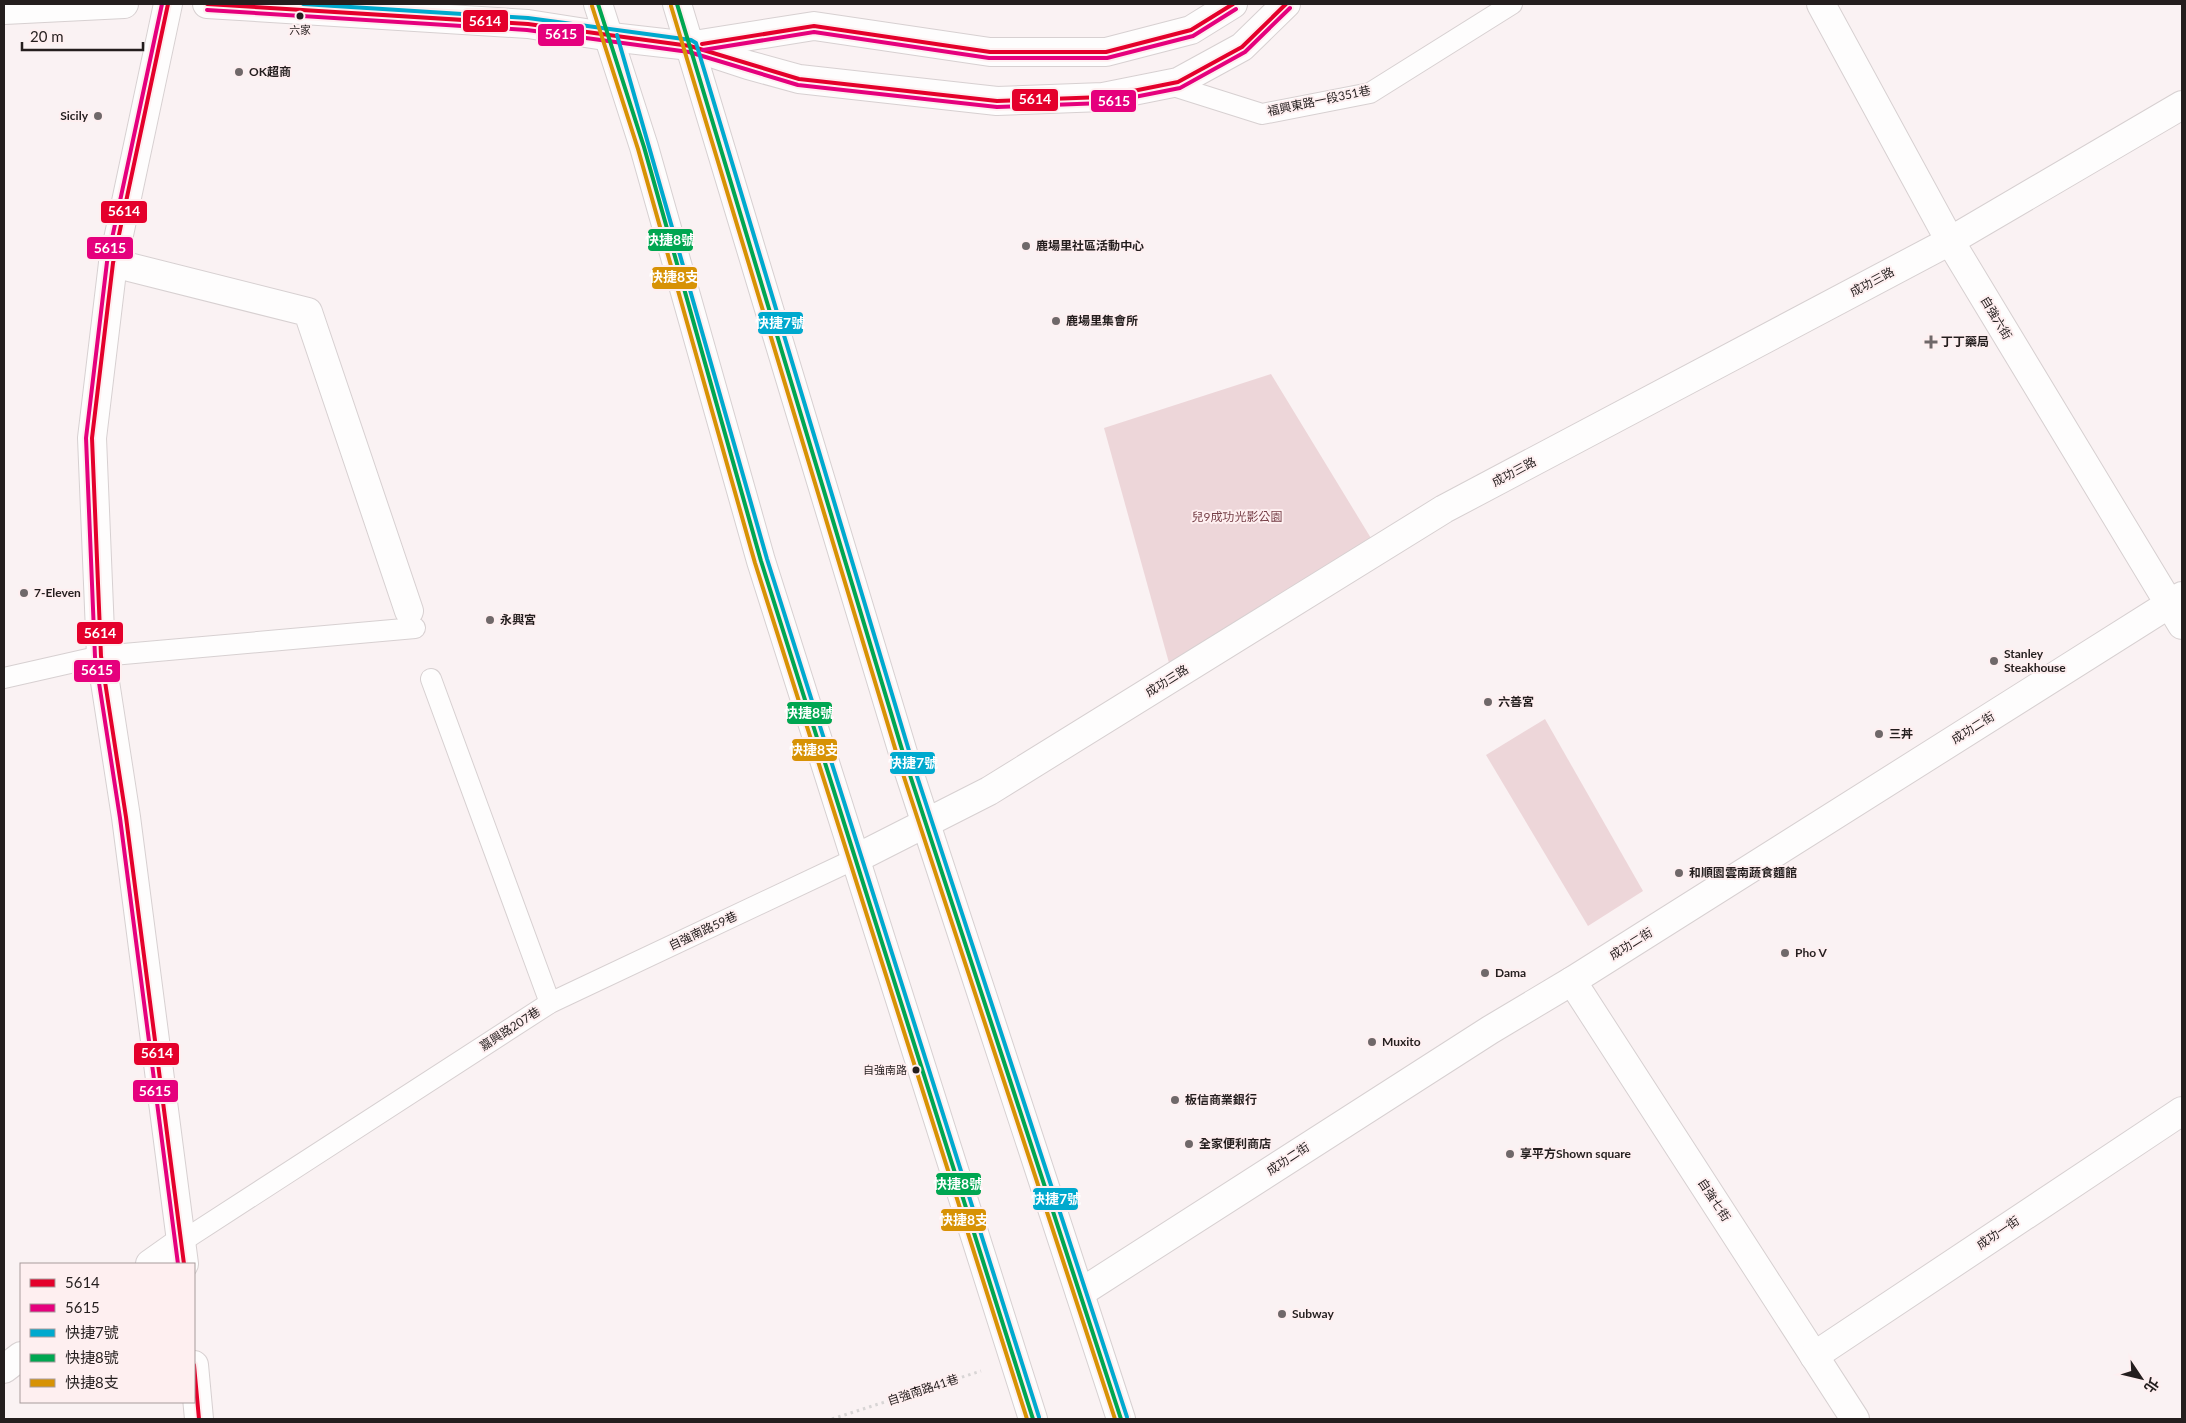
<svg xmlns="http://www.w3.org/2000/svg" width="2186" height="1423" font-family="Lato,'Noto Sans TC',sans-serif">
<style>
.green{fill:#edd6d9}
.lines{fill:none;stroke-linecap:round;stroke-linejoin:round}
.service-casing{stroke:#d7d0d1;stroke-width:22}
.minor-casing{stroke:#d7d0d1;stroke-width:30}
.tertiary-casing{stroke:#d7d0d1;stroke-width:30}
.secondary-casing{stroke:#d7d0d1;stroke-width:30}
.path{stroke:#d8d5d5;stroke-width:3;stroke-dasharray:2.5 4;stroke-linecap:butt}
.service{stroke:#fefdfd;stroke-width:20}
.minor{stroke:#fefdfd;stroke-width:28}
.tertiary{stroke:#fefdfd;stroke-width:28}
.secondary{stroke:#fefdfd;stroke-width:28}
.bus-1-casing{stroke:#feeff0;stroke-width:8}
.bus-2-casing{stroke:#feeff0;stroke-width:8}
.bus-3-casing{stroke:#feeff0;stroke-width:8}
.bus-4-casing{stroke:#feeff0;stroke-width:8}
.bus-5-casing{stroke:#feeff0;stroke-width:8}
.bus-1{stroke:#e4002b;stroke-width:4}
.bus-2{stroke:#e5007d;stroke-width:4}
.bus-3{stroke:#00a9ce;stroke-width:4}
.bus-4{stroke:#00a651;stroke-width:4}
.bus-5{stroke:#d79204;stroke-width:4}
.bus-dot{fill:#241e1e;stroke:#feeff0;stroke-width:2}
.poi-dot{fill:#6f6869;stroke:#feeff0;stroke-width:2}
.labels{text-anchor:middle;stroke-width:4;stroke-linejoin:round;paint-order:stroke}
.bus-label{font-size:11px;fill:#241e1e;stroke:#feeff0}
.poi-label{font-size:12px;font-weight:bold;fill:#241e1e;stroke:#feeff0;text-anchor:start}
.street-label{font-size:12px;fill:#241e1e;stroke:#feeff0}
.park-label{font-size:12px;fill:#774048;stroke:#feeff0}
.line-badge{stroke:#feeff0;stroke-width:2}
.badge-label{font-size:14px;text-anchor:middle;font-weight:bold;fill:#fff}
</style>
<rect width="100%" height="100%" fill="#faf2f3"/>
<g class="green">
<polygon points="1271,374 1380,553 1174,681 1104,428"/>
<polygon points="1545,719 1643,891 1588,926 1486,755"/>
</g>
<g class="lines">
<defs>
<g id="service">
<polyline points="1167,84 1262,114 1370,93 1512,4"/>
<polyline points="4,678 101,656 415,628"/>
<polyline points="431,679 550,1003"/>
<polyline points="181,1242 550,1003 857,858"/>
</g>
<g id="minor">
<polyline points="1821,4 1950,241 2182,625"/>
<polyline points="4,10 124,4"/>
<polyline points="113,263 308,312 409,611"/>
<polyline points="857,858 989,791 1444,509 1950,241 2182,105"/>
<polyline points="1572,981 1855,1419"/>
<polyline points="150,1264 181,1242"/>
<polyline points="1080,1293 1490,1030 1572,981 2182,596"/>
<polyline points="1814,1356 2182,1111"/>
<polyline points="4,1369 21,1356"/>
</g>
<g id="tertiary">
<polyline points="168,4 113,263 92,438 101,656 126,817 184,1264"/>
<polyline points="207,4 528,24 611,37 690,46 748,65 799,79 997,101 1103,97 1178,82 1242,47 1286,4"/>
<polyline points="694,45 814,26 990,52 1106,52 1191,30 1233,4"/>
<polyline points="194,1365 199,1419"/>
</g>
<g id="secondary">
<polyline points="598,4 644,147 761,561 1033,1419"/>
<polyline points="677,4 907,766 1121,1419"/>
</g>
</defs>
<use href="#service" class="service-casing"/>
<use href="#minor" class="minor-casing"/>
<use href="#tertiary" class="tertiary-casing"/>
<use href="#secondary" class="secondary-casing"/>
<polyline class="path" points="832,1419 981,1371"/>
<use href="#service" class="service"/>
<use href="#minor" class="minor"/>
<use href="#tertiary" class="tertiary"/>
<use href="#secondary" class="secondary"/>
<defs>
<g id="bus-1">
<polyline points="168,4 113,263 92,438 101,656 126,817 184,1264"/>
<polyline points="207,4 528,24 690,46 799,79 997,101 1103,97 1178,82 1242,47 1286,4"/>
<polyline points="702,44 814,26 990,52 1106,52 1191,30 1233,4"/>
<polyline points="194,1365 199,1419"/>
</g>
<g id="bus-2">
<polyline points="162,4 107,262 86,438 95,657 120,818 178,1264"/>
<polyline points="207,10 527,30 689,52 798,85 997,107 1104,103 1180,88 1245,52 1290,8"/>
<polyline points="703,50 814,32 989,58 1107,58 1193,36 1236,9"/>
</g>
<g id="bus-3">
<polyline points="303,4 528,18 691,40 696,43 913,764 1127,1417"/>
<polyline points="617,35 767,559 1039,1417"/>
</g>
<g id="bus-4">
<polyline points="598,4 644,147 761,561 1033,1419"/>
<polyline points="677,4 907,766 1121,1419"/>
</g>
<g id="bus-5">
<polyline points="592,6 638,149 755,563 1027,1419"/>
<polyline points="671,6 901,768 1115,1419"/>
</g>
</defs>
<use href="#bus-1" class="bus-1-casing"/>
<use href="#bus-2" class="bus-2-casing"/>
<use href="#bus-3" class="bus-3-casing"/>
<use href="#bus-4" class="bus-4-casing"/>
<use href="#bus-5" class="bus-5-casing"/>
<use href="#bus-1" class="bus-1"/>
<use href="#bus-2" class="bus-2"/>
<use href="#bus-3" class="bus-3"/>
<use href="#bus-4" class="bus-4"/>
<use href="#bus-5" class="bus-5"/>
</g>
<g class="bus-dot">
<circle cx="300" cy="16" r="4.5"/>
<circle cx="916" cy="1070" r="4.5"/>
</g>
<g class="poi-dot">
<circle cx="239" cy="72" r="5"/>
<circle cx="98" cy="116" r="5"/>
<circle cx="1026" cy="246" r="5"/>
<circle cx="1056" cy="321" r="5"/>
<path d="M1928.5 334.5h5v5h5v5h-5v5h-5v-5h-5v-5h5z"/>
<circle cx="24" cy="593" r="5"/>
<circle cx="490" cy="620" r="5"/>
<circle cx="1994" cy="661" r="5"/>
<circle cx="1488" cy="702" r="5"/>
<circle cx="1879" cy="734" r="5"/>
<circle cx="1679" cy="873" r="5"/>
<circle cx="1785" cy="953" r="5"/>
<circle cx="1485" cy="973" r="5"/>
<circle cx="1372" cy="1042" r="5"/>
<circle cx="1175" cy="1100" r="5"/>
<circle cx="1189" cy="1144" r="5"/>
<circle cx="1510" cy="1154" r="5"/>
<circle cx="1282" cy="1314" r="5"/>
</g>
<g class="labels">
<g class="bus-label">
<text x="300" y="34">六家</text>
<text x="907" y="1074" text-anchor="end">自強南路</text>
</g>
<g class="poi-label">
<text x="249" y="76">OK超商</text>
<text x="88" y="120" text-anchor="end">Sicily</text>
<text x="1036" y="250">鹿場里社區活動中心</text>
<text x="1066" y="325">鹿場里集會所</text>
<text x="1941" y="346">丁丁藥局</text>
<text x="34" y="597">7-Eleven</text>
<text x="500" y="624">永興宮</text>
<text x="2004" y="658">Stanley<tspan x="2004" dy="14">Steakhouse</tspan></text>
<text x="1498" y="706">六善宮</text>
<text x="1889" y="738">三丼</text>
<text x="1689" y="877">和順園雲南蔬食麵館</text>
<text x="1795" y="957">Pho V</text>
<text x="1495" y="977">Dama</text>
<text x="1382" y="1046">Muxito</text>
<text x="1185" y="1104">板信商業銀行</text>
<text x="1199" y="1148">全家便利商店</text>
<text x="1520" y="1158">享平方Shown square</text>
<text x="1292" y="1318">Subway</text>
</g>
<g class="street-label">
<text transform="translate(1319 101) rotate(-12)" y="4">福興東路一段351巷</text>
<text transform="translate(1872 282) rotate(-28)" y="4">成功三路</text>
<text transform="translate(1996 318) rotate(59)" y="4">自強六街</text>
<text transform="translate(1514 472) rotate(-28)" y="4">成功三路</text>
<text transform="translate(1167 681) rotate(-32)" y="4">成功三路</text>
<text transform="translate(1973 728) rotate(-32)" y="4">成功二街</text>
<text transform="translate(703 931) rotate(-25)" y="4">自強南路59巷</text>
<text transform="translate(1631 944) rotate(-32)" y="4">成功二街</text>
<text transform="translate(510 1029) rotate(-33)" y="4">嘉興路207巷</text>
<text transform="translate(1288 1159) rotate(-33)" y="4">成功二街</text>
<text transform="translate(1714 1200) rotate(57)" y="4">自強七街</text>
<text transform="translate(1998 1233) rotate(-34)" y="4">成功一街</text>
<text transform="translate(923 1390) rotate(-18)" y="4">自強南路41巷</text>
</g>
<g class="park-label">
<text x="1237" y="521">兒9成功光影公園</text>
</g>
</g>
<g class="line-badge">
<rect x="462" y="9" width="47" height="24" rx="5" fill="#e4002b"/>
<rect x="537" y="23" width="48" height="24" rx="5" fill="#e5007d"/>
<rect x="1011" y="88" width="48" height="24" rx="5" fill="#e4002b"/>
<rect x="1090" y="89" width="47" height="24" rx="5" fill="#e5007d"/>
<rect x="100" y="200" width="48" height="24" rx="5" fill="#e4002b"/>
<rect x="647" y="228" width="47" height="24" rx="5" fill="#00a651"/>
<rect x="86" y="236" width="48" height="24" rx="5" fill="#e5007d"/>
<rect x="651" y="266" width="47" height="24" rx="5" fill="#d79204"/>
<rect x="757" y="311" width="47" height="24" rx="5" fill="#00a9ce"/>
<rect x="76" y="621" width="48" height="24" rx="5" fill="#e4002b"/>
<rect x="73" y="659" width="48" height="24" rx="5" fill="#e5007d"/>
<rect x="786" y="701" width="47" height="24" rx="5" fill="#00a651"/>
<rect x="791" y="738" width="47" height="24" rx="5" fill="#d79204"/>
<rect x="889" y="751" width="47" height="24" rx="5" fill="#00a9ce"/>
<rect x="133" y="1042" width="47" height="24" rx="5" fill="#e4002b"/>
<rect x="132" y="1079" width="47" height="24" rx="5" fill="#e5007d"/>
<rect x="935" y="1172" width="47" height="24" rx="5" fill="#00a651"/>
<rect x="1032" y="1187" width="47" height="24" rx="5" fill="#00a9ce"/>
<rect x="940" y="1208" width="47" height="24" rx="5" fill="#d79204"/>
</g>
<g class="badge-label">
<text x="485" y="26">5614</text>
<text x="561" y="39">5615</text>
<text x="1035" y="104">5614</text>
<text x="1114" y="106">5615</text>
<text x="124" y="216">5614</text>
<text x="670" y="245">快捷8號</text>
<text x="110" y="253">5615</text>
<text x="674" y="282">快捷8支</text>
<text x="780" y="328">快捷7號</text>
<text x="100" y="638">5614</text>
<text x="97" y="675">5615</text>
<text x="809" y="718">快捷8號</text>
<text x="814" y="755">快捷8支</text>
<text x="913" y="768">快捷7號</text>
<text x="157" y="1058">5614</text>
<text x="155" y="1096">5615</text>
<text x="958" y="1189">快捷8號</text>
<text x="1056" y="1204">快捷7號</text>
<text x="964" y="1225">快捷8支</text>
</g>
<rect width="2186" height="1423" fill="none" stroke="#241e1e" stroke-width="10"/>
<rect x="20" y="1263" width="175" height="140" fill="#feeff0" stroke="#a79b9c"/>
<rect x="30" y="1279" width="25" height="8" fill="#e4002b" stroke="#a79b9c"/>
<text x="65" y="1288" font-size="15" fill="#241e1e">5614</text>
<rect x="30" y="1304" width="25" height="8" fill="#e5007d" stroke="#a79b9c"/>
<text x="65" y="1313" font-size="15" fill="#241e1e">5615</text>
<rect x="30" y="1329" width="25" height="8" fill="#00a9ce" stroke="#a79b9c"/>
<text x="65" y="1338" font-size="15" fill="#241e1e">快捷7號</text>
<rect x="30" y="1354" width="25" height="8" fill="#00a651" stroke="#a79b9c"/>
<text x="65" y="1363" font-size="15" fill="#241e1e">快捷8號</text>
<rect x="30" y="1379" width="25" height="8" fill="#d79204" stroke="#a79b9c"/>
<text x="65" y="1388" font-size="15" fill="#241e1e">快捷8支</text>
<g transform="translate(2141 1378) rotate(125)" stroke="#feeff0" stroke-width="4" paint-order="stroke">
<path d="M0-4L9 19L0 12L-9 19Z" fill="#241e1e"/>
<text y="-8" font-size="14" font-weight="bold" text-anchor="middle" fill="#241e1e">北</text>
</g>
<path d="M22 42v8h121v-8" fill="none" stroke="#241e1e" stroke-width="2.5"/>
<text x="30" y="42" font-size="15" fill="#241e1e" stroke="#feeff0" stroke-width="4" paint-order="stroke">20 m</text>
</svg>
